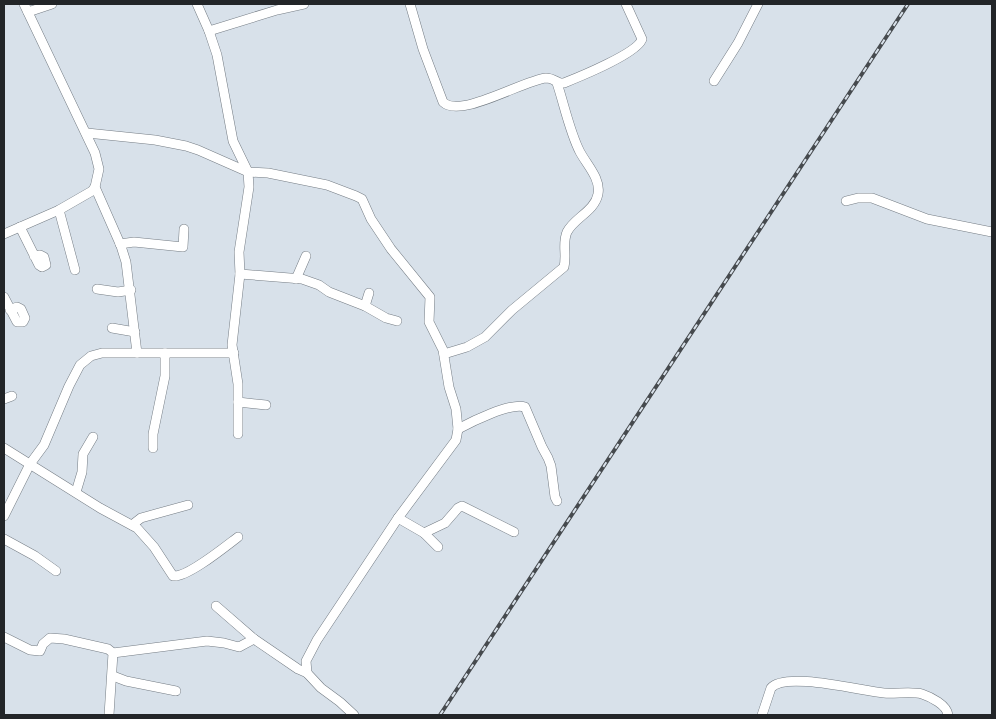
<svg xmlns="http://www.w3.org/2000/svg" width="996" height="719" font-family="'Fira Sans',sans-serif">
<style>
.lines{fill:none;stroke-linecap:round;stroke-linejoin:round}
.minor-casing{stroke:#747c84;stroke-width:10}
.minor{stroke:#fff;stroke-width:9}
.rail-casing{stroke:#464a4e;stroke-width:4}
.rail{stroke:#d8e1ea;stroke-width:2;stroke-dasharray:5.5;stroke-linecap:butt}
</style>
<rect width="100%" height="100%" fill="#d8e1ea"/>
<g class="lines">
<defs>
<g id="minor">
<polyline points="197,4 209,31 217,55 233,141 248,172 249,187 239,252 240,274 232,345 238,384 238,434"/>
<path d="M410,4L423,49L443,102C460,119 524,80 546,78C552,78 555,81 560,83H564C579,77 638,53 642,39L626,4"/>
<polyline points="28,12 52,4"/>
<polyline points="209,31 277,10 304,4"/>
<polyline points="714,81 738,43 758,4"/>
<polyline points="87,133 155,140 186,146 198,150 248,172 268,173 327,185 356,196 362,199 371,219 391,249 430,297 429,322 443,350 449,387 456,409 458,429 456,440 398,518 317,640 306,661 307,673"/>
<polyline points="95,187 121,246 126,262 137,353"/>
<polyline points="846,201 858,198 872,198 927,219 992,232"/>
<polyline points="59,210 75,270"/>
<polyline points="20,227 39,265 42,267 46,265 44,257 40,255 34,256"/>
<polyline points="4,234 59,210 92,191 95,187 99,169 95,153 24,4"/>
<polyline points="120,244 134,242 183,247 184,229"/>
<polyline points="240,274 302,279 319,285 329,292 365,306 386,318 397,321"/>
<polyline points="296,279 306,256"/>
<polyline points="97,289 118,292 131,290"/>
<polyline points="4,297 17,322 23,322 25,318 21,309 17,307 10,310"/>
<polyline points="365,306 369,293"/>
<polyline points="112,328 135,332"/>
<path d="M444,354L467,347L485,337L512,310L564,267C567,255 562,243 567,232C574,218 595,211 598,194C601,179 587,165 580,152C570,133 564,104 557,83"/>
<polyline points="4,399 12,396"/>
<polyline points="238,402 266,405"/>
<path d="M458,429C471,422 511,402 525,407L542,447L548,458L551,466L555,497L557,501"/>
<path d="M4,448L100,508L137,528L154,547L173,576C187,578 226,546 238,537"/>
<polyline points="153,448 153,434 165,376 165,353"/>
<polyline points="76,492 82,472 83,454 93,437"/>
<polyline points="4,516 30,464 44,445 69,386 80,365 91,356 102,353 234,353"/>
<polyline points="398,518 424,533 438,547"/>
<polyline points="132,525 141,518 188,505"/>
<polyline points="424,533 445,523 458,508 462,506 514,532"/>
<polyline points="4,539 35,556 56,571"/>
<polyline points="216,606 254,639"/>
<polyline points="4,637 30,650 40,651 43,644 50,638 64,639 108,649 113,653 109,715"/>
<polyline points="113,653 207,641 224,643 239,647 254,639 298,669 307,673 321,688 340,702 354,715"/>
<polyline points="113,676 126,681 176,691"/>
<path d="M762,715L771,688C785,671 861,691 884,693C895,694 913,691 922,694C931,697 947,705 948,715"/>
</g>
</defs>
<use href="#minor" class="minor-casing"/>
<use href="#minor" class="minor"/>
<defs>
<polyline id="rail" points="440,715 908,4"/>
</defs>
<use href="#rail" class="rail-casing"/>
<use href="#rail" class="rail"/>
</g>
<rect width="996" height="719" fill="none" stroke="#222528" stroke-width="10"/>
</svg>
